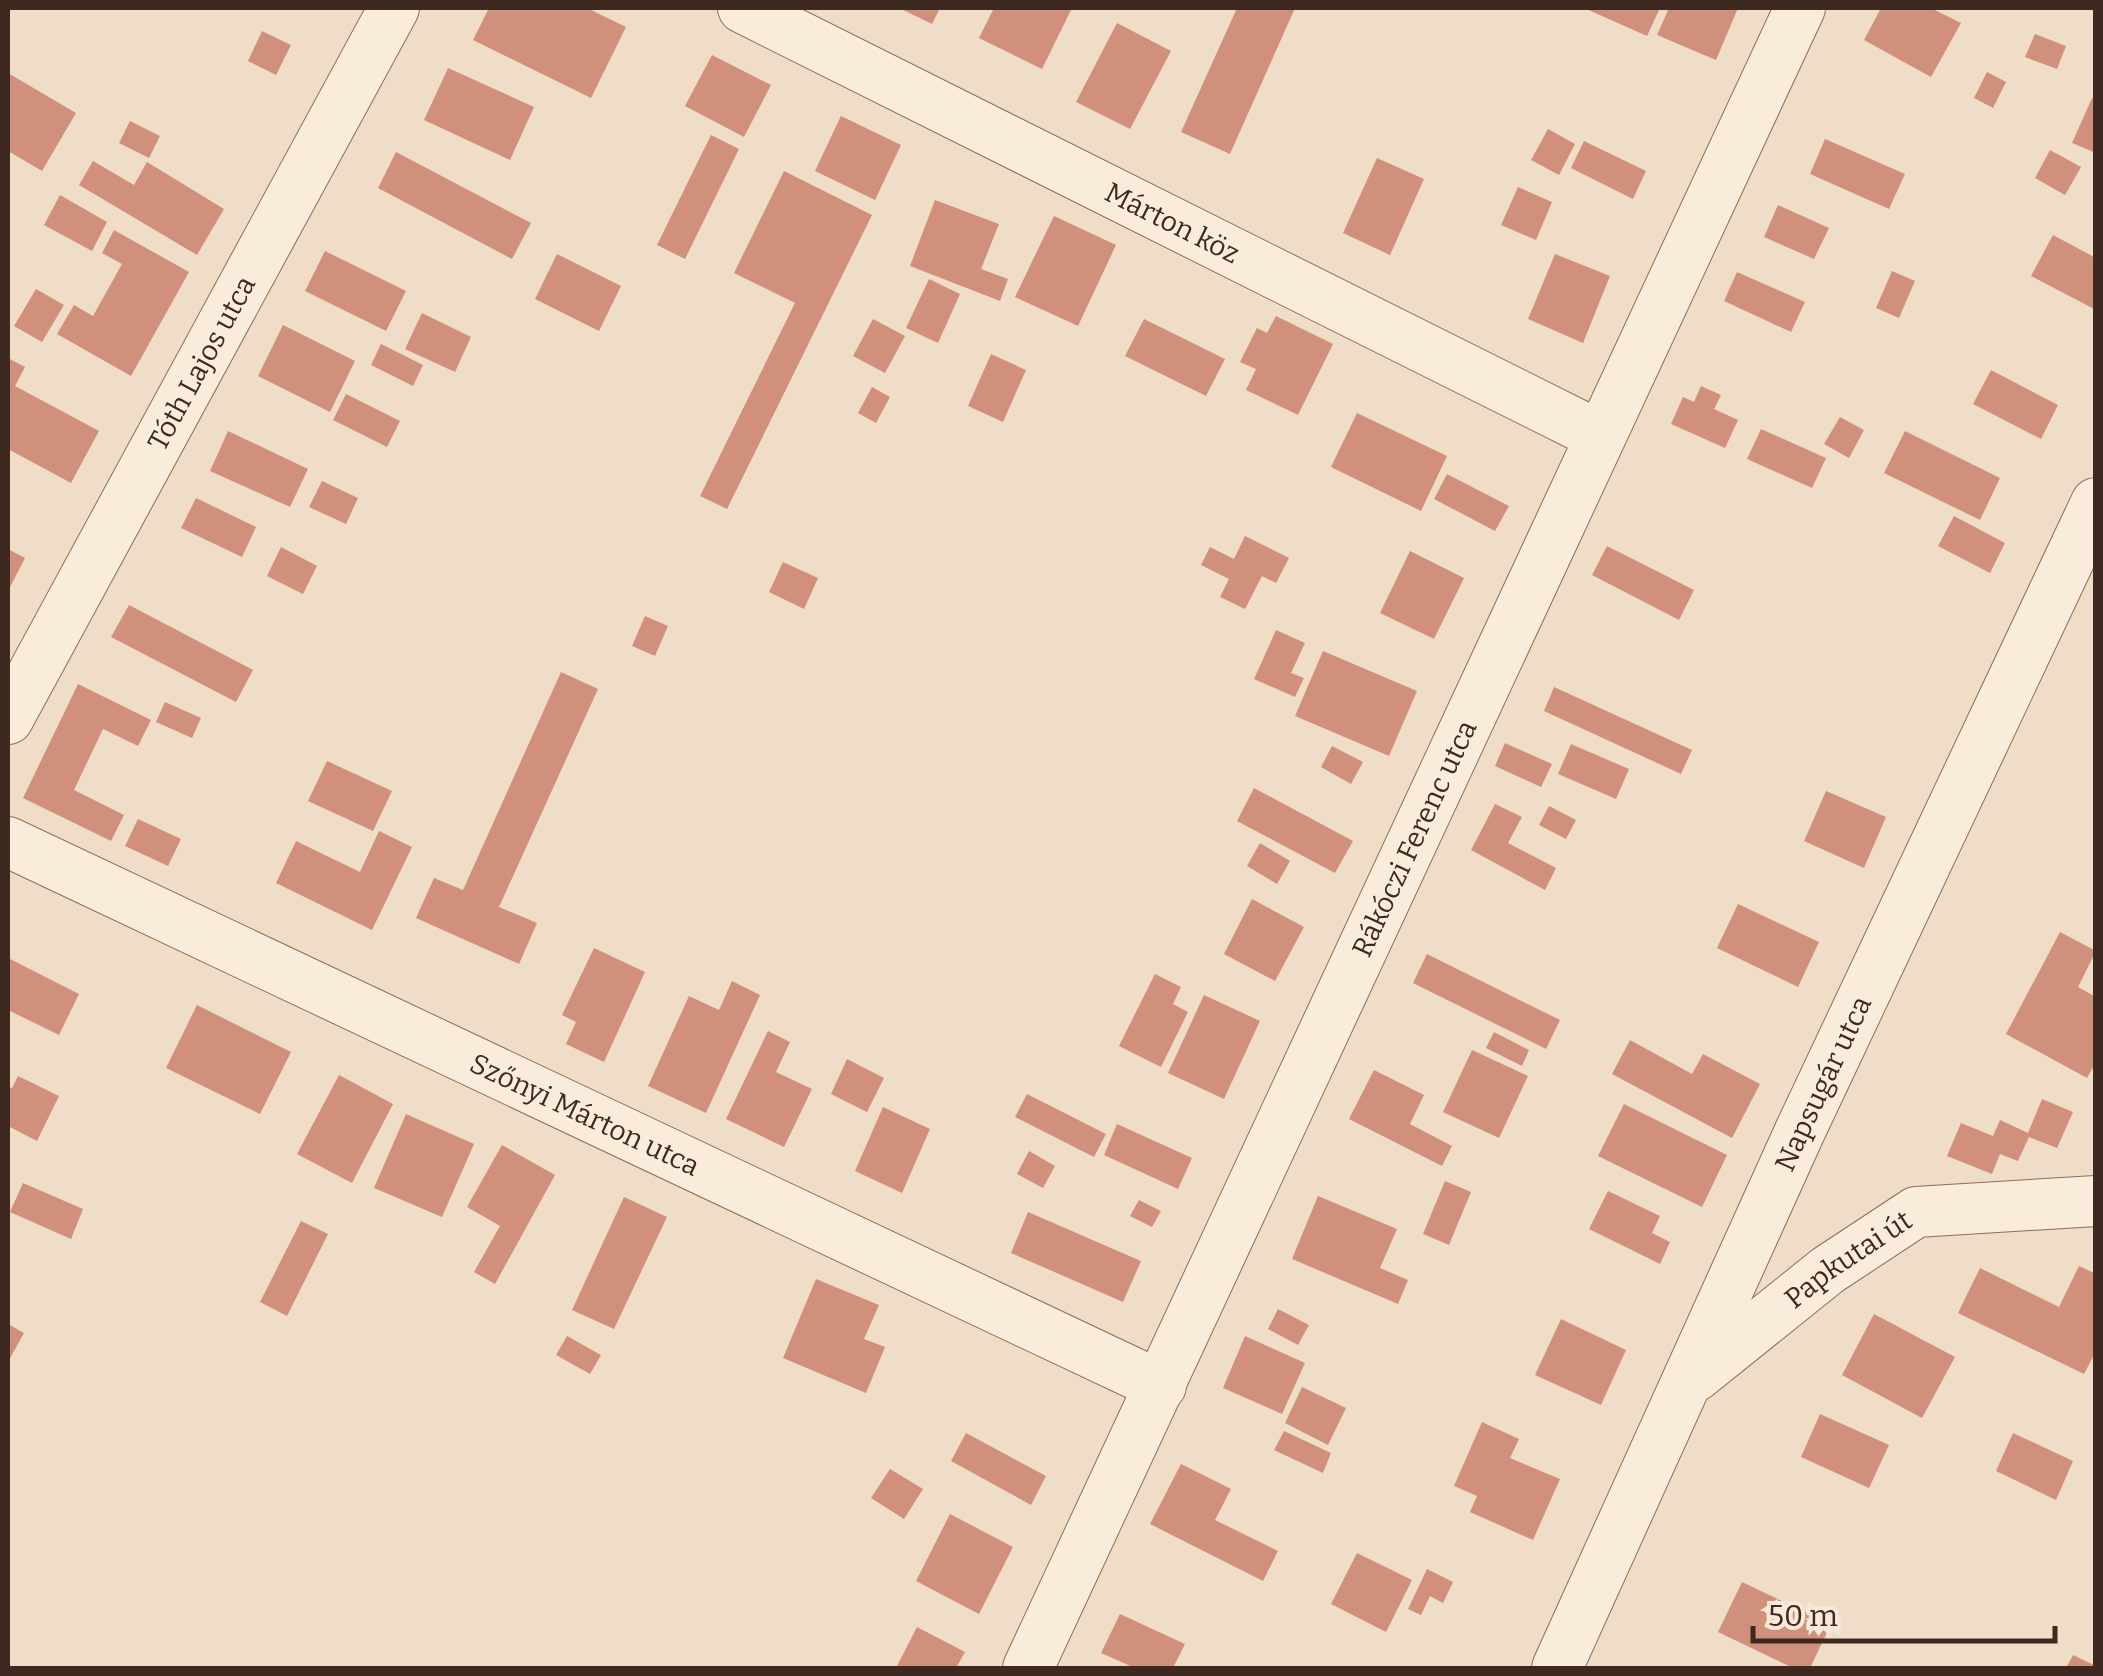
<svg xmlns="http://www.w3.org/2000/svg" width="2103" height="1676" font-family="Bitter,serif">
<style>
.building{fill:#d0907c}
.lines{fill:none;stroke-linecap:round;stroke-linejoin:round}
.minor-casing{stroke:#8d6d5b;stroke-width:52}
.minor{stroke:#faecdb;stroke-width:50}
.labels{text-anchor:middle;stroke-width:9;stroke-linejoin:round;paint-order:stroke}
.street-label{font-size:28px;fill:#3d2920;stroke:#f7e8d7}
</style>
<rect width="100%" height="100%" fill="#f0ddc7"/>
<g class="building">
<polygon points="489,8 587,8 626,27 591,98 473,40"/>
<polygon points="899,8 940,8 932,24"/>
<polygon points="994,8 1072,8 1042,69 979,38"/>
<polygon points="1237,8 1295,8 1230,154 1181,132"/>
<polygon points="1584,8 1660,8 1647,36"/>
<polygon points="1669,8 1738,8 1716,60 1657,35"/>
<polygon points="1881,8 1931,8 1961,23 1931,77 1864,40"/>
<polygon points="1117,23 1171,51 1130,129 1076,102"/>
<polygon points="262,31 291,45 276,75 248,61"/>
<polygon points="2035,34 2066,46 2057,69 2025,57"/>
<polygon points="712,55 771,85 744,137 685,106"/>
<polygon points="448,68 534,107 510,160 424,120"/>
<polygon points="1987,72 2006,82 1993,108 1974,98"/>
<polygon points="8,73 76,113 42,171 8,151"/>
<polygon points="2092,98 2096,100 2096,153 2072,143"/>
<polygon points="841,116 901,145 875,200 815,171"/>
<polygon points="130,121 160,136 149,158 119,143"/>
<polygon points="1548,129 1575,144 1559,175 1531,160"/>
<polygon points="711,135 739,149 685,259 657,245"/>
<polygon points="1825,139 1905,174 1889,209 1810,174"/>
<polygon points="1584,141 1646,171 1633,199 1571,168"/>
<polygon points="2050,150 2081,167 2065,195 2035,178"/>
<polygon points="396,152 531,223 512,259 378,188"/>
<polygon points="1377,158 1424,179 1390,255 1343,233"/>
<polygon points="93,161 134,185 147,162 224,209 197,255 79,185"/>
<polygon points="784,171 872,215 727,509 700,496 795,303 734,273"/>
<polygon points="1518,187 1552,202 1536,240 1501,225"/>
<polygon points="60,195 107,222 92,251 44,225"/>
<polygon points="935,200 999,224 981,269 1008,279 1000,301 910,266"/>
<polygon points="1778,205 1829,228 1814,259 1764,237"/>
<polygon points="1054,216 1116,245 1078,326 1015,297"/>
<polygon points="114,230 189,272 131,376 57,334 74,305 93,316 122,264 102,253"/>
<polygon points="2053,235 2096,258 2096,310 2031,276"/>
<polygon points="325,251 406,291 386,331 305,291"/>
<polygon points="557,254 621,286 599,331 535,299"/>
<polygon points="1555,254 1610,276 1583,343 1528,319"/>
<polygon points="1892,271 1915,281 1899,318 1876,308"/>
<polygon points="1737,272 1805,302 1791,332 1724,301"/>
<polygon points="929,279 960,294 938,343 906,328"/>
<polygon points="36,289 64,305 42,342 14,326"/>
<polygon points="422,313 471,337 455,372 405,349"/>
<polygon points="1276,316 1333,344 1298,415 1246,390 1256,369 1240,362 1257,328 1267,333"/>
<polygon points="873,319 905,336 885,373 853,356"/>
<polygon points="1144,319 1225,359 1206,396 1125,356"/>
<polygon points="283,325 355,361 330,412 258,376"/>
<polygon points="381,344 423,365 413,386 371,365"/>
<polygon points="991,354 1026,370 1003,422 968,406"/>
<polygon points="8,358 25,367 15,386 99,431 71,483 8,449"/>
<polygon points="1991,370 2058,405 2041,439 1973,404"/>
<polygon points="1701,386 1721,395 1714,409 1738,420 1725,448 1671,424 1683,397 1694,402"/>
<polygon points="872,387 890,397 876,423 858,413"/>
<polygon points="346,394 400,421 387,447 333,420"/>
<polygon points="1357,413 1447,456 1421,511 1331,467"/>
<polygon points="1840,417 1864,430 1849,458 1824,444"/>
<polygon points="1761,429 1826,458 1812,488 1747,459"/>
<polygon points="228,431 308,469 290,507 210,471"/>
<polygon points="1905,431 2000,478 1980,520 1884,473"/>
<polygon points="1447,474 1509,506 1495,531 1434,499"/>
<polygon points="322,481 358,498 346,524 309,507"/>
<polygon points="196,498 256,527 242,557 181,528"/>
<polygon points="1954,516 2005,543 1990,573 1938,546"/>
<polygon points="1245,536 1289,558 1276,583 1262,576 1245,609 1220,597 1229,579 1201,565 1210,547 1234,559"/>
<polygon points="1607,546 1694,590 1679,620 1592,575"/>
<polygon points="281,547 317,566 303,594 267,576"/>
<polygon points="8,549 25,558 8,591"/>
<polygon points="1410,551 1464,578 1434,639 1380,613"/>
<polygon points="783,562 818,578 804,609 769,592"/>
<polygon points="129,605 253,670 236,702 111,637"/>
<polygon points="645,616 668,626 655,656 632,646"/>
<polygon points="1276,630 1305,643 1291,673 1304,678 1295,697 1254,679"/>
<polygon points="1323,651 1417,691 1389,756 1295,716"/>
<polygon points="561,672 598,689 499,907 537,923 519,964 416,918 434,878 463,890"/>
<polygon points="78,684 151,720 138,746 103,729 74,790 124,815 111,841 23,798"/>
<polygon points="1554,687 1692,750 1681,774 1544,711"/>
<polygon points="165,702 201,718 192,738 156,722"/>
<polygon points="1505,743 1552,764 1541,787 1495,766"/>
<polygon points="1571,744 1629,769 1616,799 1558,774"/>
<polygon points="1332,746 1363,762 1351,784 1321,767"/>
<polygon points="327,761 392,791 373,831 308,801"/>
<polygon points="1254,788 1353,841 1335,873 1237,821"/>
<polygon points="1826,791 1886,817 1864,868 1804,841"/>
<polygon points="1495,804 1522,817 1508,843 1556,868 1545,890 1471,850"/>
<polygon points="1549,806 1576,820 1566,839 1539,825"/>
<polygon points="138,819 181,839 168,866 125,846"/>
<polygon points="379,831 412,847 372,930 276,883 296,841 360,872"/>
<polygon points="1260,843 1290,861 1277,884 1247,866"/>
<polygon points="1252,899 1304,927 1275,981 1224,954"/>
<polygon points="1738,904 1819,942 1798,987 1717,948"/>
<polygon points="2060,932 2096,951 2078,987 2096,997 2096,1062 2087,1078 2006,1034"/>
<polygon points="594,948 645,972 604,1062 566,1044 576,1022 562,1015"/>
<polygon points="1427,954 1560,1020 1546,1049 1413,983"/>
<polygon points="8,958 79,994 59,1035 8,1010"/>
<polygon points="1155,974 1181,987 1173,1004 1188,1012 1161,1067 1119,1046"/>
<polygon points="732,981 760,995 706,1113 648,1086 689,996 719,1010"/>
<polygon points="1204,995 1260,1021 1224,1099 1168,1073"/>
<polygon points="197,1005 291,1052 260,1114 166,1068"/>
<polygon points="768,1031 790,1042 776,1072 812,1089 784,1147 726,1119"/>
<polygon points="1494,1032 1529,1050 1522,1066 1486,1048"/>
<polygon points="1630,1040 1692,1074 1703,1054 1760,1084 1732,1138 1612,1074"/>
<polygon points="1472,1050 1528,1076 1499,1138 1443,1112"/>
<polygon points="847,1059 884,1078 867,1112 831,1094"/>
<polygon points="1374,1070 1424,1095 1410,1124 1452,1146 1442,1166 1349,1119"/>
<polygon points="339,1075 393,1104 352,1183 297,1154"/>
<polygon points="18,1076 59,1096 37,1141 8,1126 8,1087 12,1088"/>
<polygon points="1027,1094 1106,1134 1094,1157 1015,1117"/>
<polygon points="2042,1099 2073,1112 2057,1148 2029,1137 2018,1161 2000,1154 1992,1174 1947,1156 1961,1123 1993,1136 2000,1120 2028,1133"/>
<polygon points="1624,1104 1727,1155 1702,1207 1598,1156"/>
<polygon points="883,1107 930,1129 902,1193 855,1171"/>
<polygon points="406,1114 474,1144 442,1217 374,1188"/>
<polygon points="1117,1124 1192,1158 1178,1189 1104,1155"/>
<polygon points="502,1145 555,1175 495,1284 474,1272 500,1226 467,1207"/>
<polygon points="1029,1151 1055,1166 1043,1188 1017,1174"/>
<polygon points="1445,1181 1471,1192 1449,1245 1423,1234"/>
<polygon points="23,1183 83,1209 71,1239 10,1212"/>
<polygon points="1608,1191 1660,1216 1652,1233 1670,1242 1660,1264 1589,1229"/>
<polygon points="1318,1196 1397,1229 1380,1268 1408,1280 1398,1304 1292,1259"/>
<polygon points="624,1197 667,1217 614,1329 572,1310"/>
<polygon points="1139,1200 1161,1211 1152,1227 1130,1216"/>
<polygon points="1028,1212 1141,1261 1123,1302 1011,1253"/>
<polygon points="301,1221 328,1234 287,1316 260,1302"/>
<polygon points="2079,1266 2096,1274 2096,1351 2084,1374 1958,1313 1980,1268 2059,1307"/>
<polygon points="816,1279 879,1305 864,1339 885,1347 866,1393 783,1358"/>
<polygon points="1278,1309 1309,1325 1298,1345 1268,1329"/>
<polygon points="1874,1314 1955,1357 1922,1418 1842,1375"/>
<polygon points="1561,1319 1626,1350 1601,1405 1535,1375"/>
<polygon points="8,1324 24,1333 8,1362"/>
<polygon points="567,1336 601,1355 590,1374 556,1355"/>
<polygon points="1245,1336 1305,1363 1282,1414 1223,1388"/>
<polygon points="1302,1387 1346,1408 1328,1445 1285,1423"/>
<polygon points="1820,1414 1889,1445 1869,1488 1801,1457"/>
<polygon points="1482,1422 1519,1439 1510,1458 1560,1479 1533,1540 1470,1512 1477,1496 1454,1486"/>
<polygon points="1284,1431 1331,1453 1323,1473 1274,1450"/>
<polygon points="966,1433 1046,1476 1031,1505 951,1461"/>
<polygon points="2013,1433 2073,1461 2056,1500 1996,1471"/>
<polygon points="1181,1464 1231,1489 1215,1520 1278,1551 1263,1581 1150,1524"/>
<polygon points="890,1469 923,1489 904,1519 871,1498"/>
<polygon points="950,1514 1013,1547 979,1614 916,1581"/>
<polygon points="1357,1553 1412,1580 1386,1632 1331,1604"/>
<polygon points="1427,1569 1453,1582 1443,1603 1430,1596 1421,1615 1408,1609"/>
<polygon points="1742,1582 1831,1624 1810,1668 1793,1668 1718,1632"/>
<polygon points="1120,1614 1185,1644 1173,1668 1135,1668 1101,1653"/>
<polygon points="917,1627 965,1652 956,1668 896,1668"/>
<polygon points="2073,1655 2096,1666 2096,1668 2066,1668"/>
</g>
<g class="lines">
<defs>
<g id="minor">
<path id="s1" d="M743,8L1600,436"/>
<path id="s2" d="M8,719L394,8"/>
<path id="s3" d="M8,842L1161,1386"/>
<path id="s4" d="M1696,1376L1828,1270L1916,1212L2096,1201"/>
<path id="s5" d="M1028,1668L1800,8"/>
<path id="s6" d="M1557,1668L1800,1131L2096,503"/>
</g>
</defs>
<use href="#minor" class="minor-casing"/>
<use href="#minor" class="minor"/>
</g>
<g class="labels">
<g class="street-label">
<text dy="10" stroke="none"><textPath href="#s1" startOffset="480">Márton köz</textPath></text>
<text dy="10" stroke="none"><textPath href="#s2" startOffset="405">Tóth Lajos utca</textPath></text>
<text dy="10" stroke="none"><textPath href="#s5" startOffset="915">Rákóczi Ferenc utca</textPath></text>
<text dy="10" stroke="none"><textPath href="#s6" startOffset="642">Napsugár utca</textPath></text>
<text dy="10" stroke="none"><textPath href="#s3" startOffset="638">Szőnyi Márton utca</textPath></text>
<text dy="10" stroke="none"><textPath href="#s4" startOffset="192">Papkutai út</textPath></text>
</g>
</g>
<rect width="2103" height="1676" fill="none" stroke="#3d2920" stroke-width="20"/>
<path d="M1753 1626v15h302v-15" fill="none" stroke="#3d2920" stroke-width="5"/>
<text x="1768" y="1626" font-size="30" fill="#3d2920" stroke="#f7e8d7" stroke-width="8" paint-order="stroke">50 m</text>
</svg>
